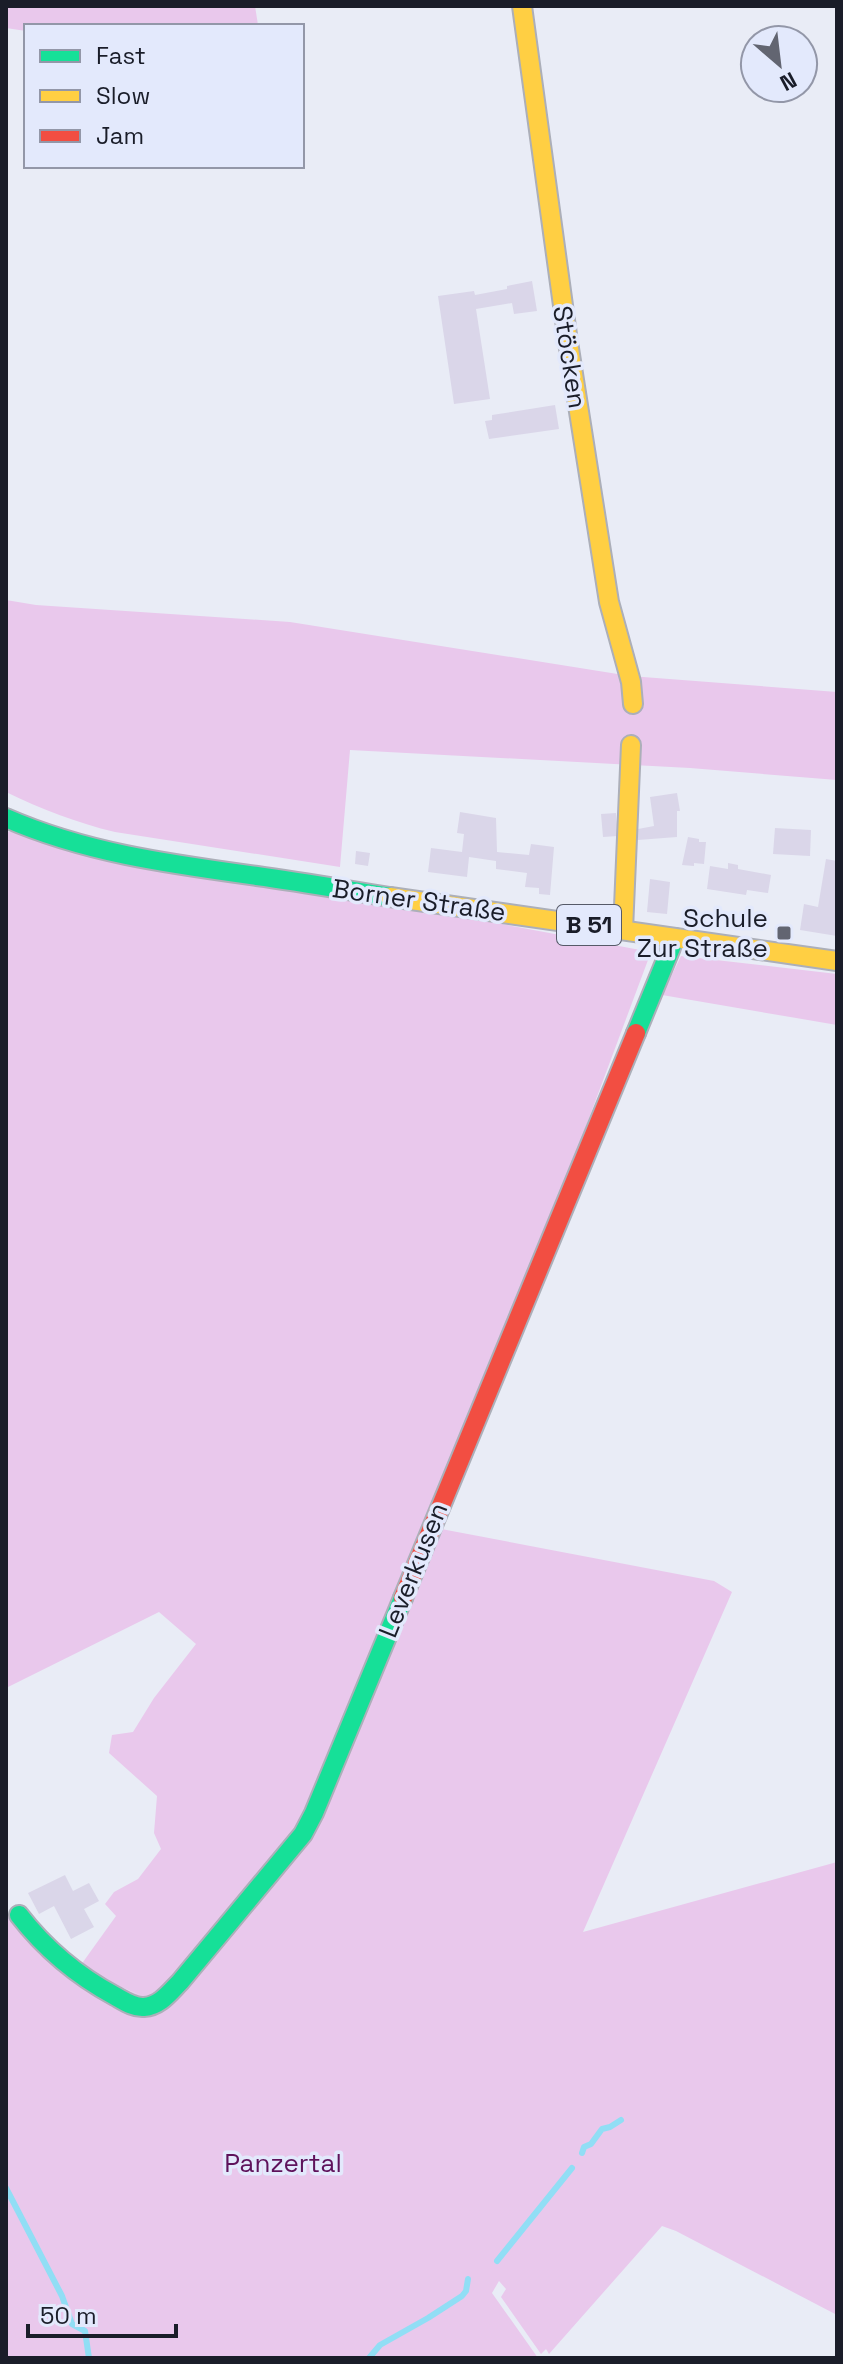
<svg xmlns="http://www.w3.org/2000/svg" width="843" height="2364" font-family="'Space Grotesk',sans-serif">
<style>
.green{fill:#e9c8ec}
.lines{fill:none;stroke-linecap:round;stroke-linejoin:round}
.stream{stroke:#91def5;stroke-width:6}
.building{fill:#dad6e9}
.fast-casing{stroke:#acafb9;stroke-width:22}
.slow-casing{stroke:#acafb9;stroke-width:22}
.jam-casing{stroke:#acafb9;stroke-width:22}
.fast{stroke:#16e098;stroke-width:18}
.slow{stroke:#ffcf43;stroke-width:18}
.jam{stroke:#f24e42;stroke-width:18}
.poi-dot{fill:#626571;stroke:#e3e9fc;stroke-width:3}
.labels{text-anchor:middle;stroke-width:7;stroke-linejoin:round;paint-order:stroke}
.shield{fill:#e3e9fc;stroke:#565a68;stroke-width:2}
.shield-label{font-size:24px;font-weight:bold;fill:#1a1d29}
.street-label{font-size:26px;fill:#1a1d29;stroke:#e3e9fc}
.poi-label{font-size:26px;fill:#1a1d29;stroke:#e3e9fc;text-anchor:end}
.park-label{font-size:26px;fill:#5e125b;stroke:#e3e9fc}
</style>
<rect width="100%" height="100%" fill="#e9ecf6"/>
<g class="green">
<polygon points="6,6 255,6 258,25 26,26 26,31 6,28"/>
<path d="M6,600L36,605L290,622L630,676L837,692V780L690,768L350,750L340,867L115,832C77,823 41,809 6,792Z"/>
<polygon points="6,831 651,952 436,1528 714,1581 732,1592 583,1932 837,1862 837,2315 676,2231 662,2226 549,2354 546,2349 541,2354 501,2297 506,2289 499,2281 492,2293 538,2358 6,2358 6,1911 40,1955 147,1998 78,1969 116,1916 105,1904 114,1892 138,1879 161,1849 154,1833 157,1796 109,1753 112,1735 133,1732 154,1698 196,1644 159,1612 6,1688"/>
<polygon points="681,956 837,974 837,1025 662,995"/>
</g>
<g class="lines">
<g class="stream">
<polyline points="582,2153 584,2147 591,2144 602,2129 610,2127 621,2120"/>
<polyline points="6,2188 62,2296 72,2324 85,2331 89,2358"/>
<polyline points="497,2261 572,2168"/>
<polyline points="369,2358 380,2345 428,2318 462,2296 466,2291 468,2279"/>
</g>
</g>
<g class="building">
<polygon points="532,281 537,311 514,314 512,303 476,309 490,399 454,404 438,296 474,291 475,295 507,289 507,286"/>
<polygon points="555,405 559,429 489,439 485,421 492,420 492,415"/>
<polygon points="677,793 680,811 677,811 677,837 638,840 638,829 654,826 650,797"/>
<polygon points="460,812 496,818 497,852 529,855 531,844 554,847 550,895 539,894 539,888 525,887 527,873 496,869 496,861 469,857 467,877 428,872 431,848 462,852 464,834 457,833"/>
<polygon points="616,813 618,836 603,837 601,814"/>
<polygon points="775,828 811,830 810,856 773,854"/>
<polygon points="688,837 699,839 699,842 706,842 704,864 694,863 694,866 682,865"/>
<polygon points="356,851 370,853 368,866 355,864"/>
<polygon points="826,859 837,861 837,936 800,930 804,904 818,907"/>
<polygon points="728,863 738,865 738,869 771,875 768,893 747,890 746,895 707,889 710,866 728,869"/>
<polygon points="650,879 670,882 667,914 647,912"/>
<polygon points="65,1875 73,1891 89,1883 99,1901 84,1909 94,1927 71,1939 54,1906 39,1914 28,1893"/>
</g>
<g class="lines">
<defs>
<g id="fast">
<path d="M6,818C86,853 170,864 257,876C301,882 346,890 390,897"/>
<polyline points="636,1033 675,938"/>
<path d="M19,1915C46,1950 76,1975 115,1996C124,2001 134,2008 144,2007C160,2006 170,1992 180,1982L303,1834L314,1813L403,1598"/>
</g>
<g id="slow">
<polyline points="522,6 568,342 609,602 631,682 633,704"/>
<polyline points="390,897 837,961"/>
<polyline points="623,930 631,745"/>
</g>
<polyline id="jam" points="403,1598 636,1033"/>
</defs>
<use href="#fast" class="fast-casing"/>
<use href="#slow" class="slow-casing"/>
<use href="#jam" class="jam-casing"/>
<use href="#fast" class="fast"/>
<use href="#slow" class="slow"/>
<use href="#jam" class="jam"/>
</g>
<rect class="poi-dot" x="776" y="925" width="16" height="16" rx="4"/>
<g class="labels">
<rect class="shield" x="557" y="905" width="64" height="40" rx="6"/>
<g class="shield-label">
<text x="589" y="933">B 51</text>
</g>
<g class="street-label">
<text transform="translate(570 357) rotate(81)" y="9">Stöcken</text>
<text transform="translate(419 900) rotate(8)" y="9">Borner Straße</text>
<text transform="translate(413 1570) rotate(-68)" y="9">Leverkusen</text>
</g>
<g class="poi-label">
<text x="768" y="927">Schule<tspan x="768" dy="30">Zur Straße</tspan></text>
</g>
<g class="park-label">
<text x="283" y="2172">Panzertal</text>
</g>
</g>
<rect width="843" height="2364" fill="none" stroke="#1a1d29" stroke-width="16"/>
<rect x="24" y="24" width="280" height="144" fill="#e3e9fc" stroke="#9397a8" stroke-width="2"/>
<rect x="40" y="50" width="40" height="12" fill="#16e098" stroke="#9397a8" stroke-width="2"/>
<text x="96" y="64" font-size="24" fill="#1a1d29">Fast</text>
<rect x="40" y="90" width="40" height="12" fill="#ffcf43" stroke="#9397a8" stroke-width="2"/>
<text x="96" y="104" font-size="24" fill="#1a1d29">Slow</text>
<rect x="40" y="130" width="40" height="12" fill="#f24e42" stroke="#9397a8" stroke-width="2"/>
<text x="96" y="144" font-size="24" fill="#1a1d29">Jam</text>
<g transform="translate(779 64) rotate(152)"><circle r="38" fill="#e3e9fc" stroke="#9397a8" stroke-width="2"/>
<path d="M0-6L14 30L0 20L-14 30Z" fill="#626571"/>
<text y="-12" font-size="22" font-weight="bold" text-anchor="middle" fill="#1a1d29">N</text>
</g>
<path d="M28 2324v12h148v-12" fill="none" stroke="#1a1d29" stroke-width="4"/>
<text x="40" y="2324" font-size="24" fill="#1a1d29" stroke="#e3e9fc" stroke-width="6" paint-order="stroke">50 m</text>
</svg>
